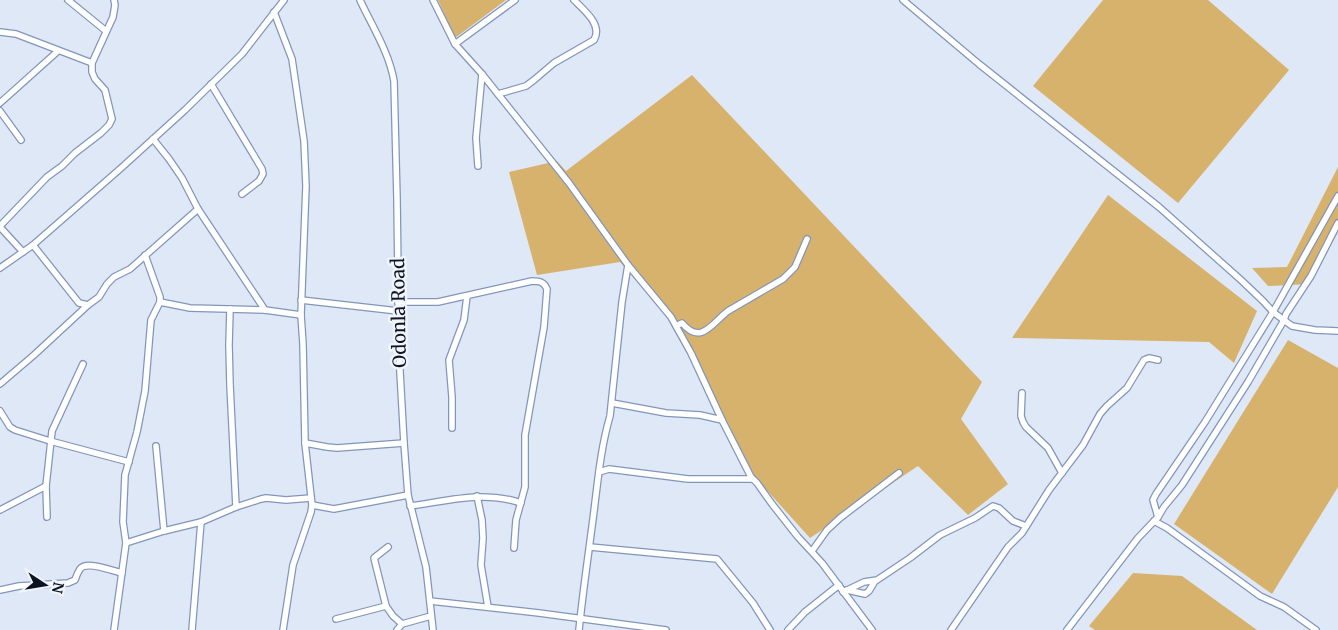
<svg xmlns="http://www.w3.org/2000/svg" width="1338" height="630" font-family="Merriweather,serif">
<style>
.green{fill:#d7b26c}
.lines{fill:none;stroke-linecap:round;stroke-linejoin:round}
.minor-casing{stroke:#8296ba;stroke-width:8}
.minor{stroke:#fff;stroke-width:5.5}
.labels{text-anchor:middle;stroke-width:5;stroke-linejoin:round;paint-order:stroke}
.street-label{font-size:18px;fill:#0d1421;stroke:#f0f5fd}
</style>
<rect width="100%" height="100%" fill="#dfe8f7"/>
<g class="green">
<polygon points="438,0 506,0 455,38"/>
<polygon points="1103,0 1208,0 1289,70 1178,203 1033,86"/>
<polygon points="692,75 982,382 961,419 1008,484 968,515 918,466 810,538 753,475 710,396 689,353 667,315 620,262 537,275 509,172 557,161 566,171"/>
<polygon points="1338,167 1338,232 1316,273 1309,284 1268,286 1252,268 1287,267"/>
<polygon points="1108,195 1257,311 1234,363 1209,342 1012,338"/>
<polygon points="1288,340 1338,368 1338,487 1272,594 1174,524"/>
<polygon points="1133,573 1182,576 1257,630 1095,630 1089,626"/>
</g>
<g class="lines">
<defs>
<g id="minor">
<polyline points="68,0 106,31"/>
<path d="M360,0C372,26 389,52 394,81L397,199L399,354L404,443L408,495L426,567L433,630"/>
<polyline points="433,0 455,44 482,74 569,183 628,265 671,317 691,353 722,420 751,477 757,483 772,504 798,537 822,563 872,630"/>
<polyline points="903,0 979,64 1159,207 1241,280 1263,301 1273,312 1292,326 1315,330 1338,331"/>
<polyline points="274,12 292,59 304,141 306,186 301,315 303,344 305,443 312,505 311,512 293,565 283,630"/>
<polyline points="0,32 16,34 92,63"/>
<polyline points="455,44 515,0"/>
<polyline points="211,84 262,169 263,174 259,181 242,194"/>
<path d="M498,94L526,86L534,80L554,63L594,40C603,25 584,10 574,0"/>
<polyline points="0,103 58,51"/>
<polyline points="0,111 21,140"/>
<polyline points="153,139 169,159 182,178 198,209 265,310"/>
<polyline points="478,166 476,138 482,74"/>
<polyline points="0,226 47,177 62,166 75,153 101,133 109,125 112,119 105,90 95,79 92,72 92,63 113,17 115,5 114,0"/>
<polyline points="0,227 23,252"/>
<polyline points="33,245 79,303 88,305"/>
<polyline points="0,268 33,245 120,169 185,110 242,54 284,0"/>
<polyline points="301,300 398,311"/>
<polyline points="160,302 190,308 265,310 301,315"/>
<path d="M398,302H438L532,281C540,281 544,282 547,289L544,327L525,435V487L516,520L514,548"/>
<polyline points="230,309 229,345 230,385 236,507"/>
<path d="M676,326L682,323C701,346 712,323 728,311L783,279L795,267L807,239"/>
<polyline points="0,384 34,355 88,305 99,297 107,284 114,277 130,269 198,209"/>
<polyline points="1022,393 1021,416 1023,422 1026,427 1048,448 1062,473"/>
<polyline points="612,403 666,413 700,415 722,420"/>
<polyline points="0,411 10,427 15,430 50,441 129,462"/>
<polyline points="452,428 452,397 449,360 464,320 467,296"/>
<polyline points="305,443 327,447 337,448 404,443"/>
<polyline points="156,446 164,531"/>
<polyline points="599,472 609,469 688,479 752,479"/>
<polyline points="477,496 482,520 483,538 481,565 488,607"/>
<polyline points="312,505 334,509 408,495"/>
<path d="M410,506C448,501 484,490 521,503"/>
<polyline points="0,510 46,486"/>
<polyline points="47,517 46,486 52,431 83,364"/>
<polyline points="1158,517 1153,500 1156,494 1205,422 1273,312 1338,196"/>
<polyline points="1154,521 1167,528 1260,596 1284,607 1316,630"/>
<polyline points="126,543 164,531 201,522 236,507 261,499 266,498 286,500 311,498"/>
<polyline points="590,547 717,559 753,603 770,630"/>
<polyline points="812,551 827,530 840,518 899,473"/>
<path d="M0,590L19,586L68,583L75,580C76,577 78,572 80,569C86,560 113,571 122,573"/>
<polyline points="847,590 865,594 869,591 875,581"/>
<polyline points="843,592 864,582 877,580 910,558 940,535 975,518 993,506 999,508 1013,521 1026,526"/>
<polyline points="430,601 539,613 666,630"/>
<polyline points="386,606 374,558 388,547"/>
<polyline points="336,619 386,606 393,616 402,624"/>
<polyline points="114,630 126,543 123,522 125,475 137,432 145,391 151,320 160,302 160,297 145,255"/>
<polyline points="192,630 201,522"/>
<polyline points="397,630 402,624 431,616"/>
<path d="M579,630C583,590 589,551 594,511C598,479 601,447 610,416L622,302L628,265"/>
<polyline points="788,630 805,612 839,585"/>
<polyline points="951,630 1008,547 1022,533 1049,490 1083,445 1100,414 1107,406 1127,388 1144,360 1149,358 1158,360"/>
<polyline points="1067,630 1138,538 1158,517 1164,507 1182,485 1248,382 1284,320 1286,314 1311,276 1338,223"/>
</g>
</defs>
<use href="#minor" class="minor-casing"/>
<use href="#minor" class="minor"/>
</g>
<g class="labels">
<g class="street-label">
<text transform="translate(399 313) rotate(-91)" y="6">Odonla Road</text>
</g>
</g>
<g transform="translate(45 585) rotate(102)" stroke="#f0f5fd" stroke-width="4" paint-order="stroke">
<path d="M0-4L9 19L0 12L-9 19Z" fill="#0d1421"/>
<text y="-8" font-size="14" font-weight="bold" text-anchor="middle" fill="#0d1421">N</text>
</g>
</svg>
